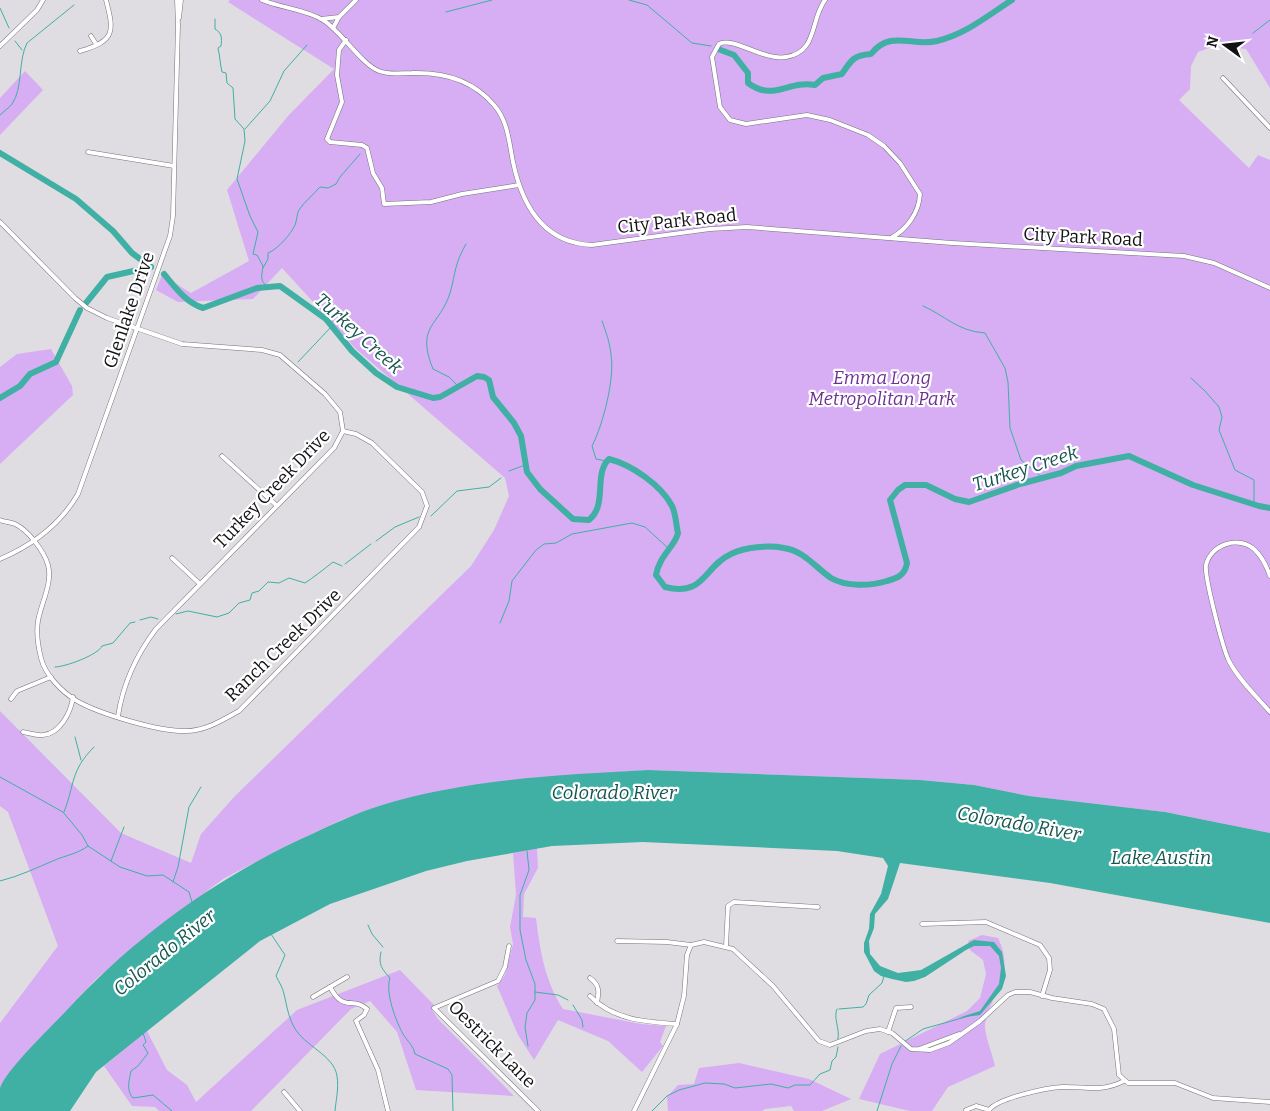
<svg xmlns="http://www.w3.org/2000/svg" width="1270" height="1111" font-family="Bitter,serif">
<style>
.green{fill:#d7adf4}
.water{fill:#3fb0a3}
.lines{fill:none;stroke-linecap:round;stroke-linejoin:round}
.stream{stroke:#3fb0a3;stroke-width:1}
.river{stroke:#3fb0a3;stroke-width:6}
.minor-casing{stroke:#757277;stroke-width:5}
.minor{stroke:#fff;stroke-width:4}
.labels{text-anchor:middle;stroke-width:4.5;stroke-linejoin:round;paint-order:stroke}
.street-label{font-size:18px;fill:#121113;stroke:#fff}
.park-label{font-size:18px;font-style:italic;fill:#6d2f91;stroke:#fff}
.water-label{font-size:19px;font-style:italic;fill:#16564f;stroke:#fff}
</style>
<rect width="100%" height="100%" fill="#e0dde2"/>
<g class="green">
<polygon points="230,0 1270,0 1270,88 1246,49 1217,45 1198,52 1191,66 1190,89 1179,100 1249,168 1258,155 1270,160 1270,833 1165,812 1029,796 974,785 920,780 648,770 534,778 450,789 379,806 341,820 286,846 223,879 144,938 94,981 17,1064 0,1088 0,1023 58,946 8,812 0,806 0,711 121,833 191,863 201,834 234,797 471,566 494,530 509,496 505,478 356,349 282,268 253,299 178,302 156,290 162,275 191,293 249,261 227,190 288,116 334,69 228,2"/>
<polygon points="25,71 43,90 0,135 0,98"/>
<polygon points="51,349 72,386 73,395 0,464 0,367 17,354"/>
<path d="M537,848L538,868L524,894L523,917L536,918C540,951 545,981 563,1009L641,1024L666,1026L660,1042L663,1046L642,1072L608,1041L558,1020L534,1060L518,1035L497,986L505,975L513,944L510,927L516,895L513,853Z"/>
<path d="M982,935L998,938C1016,976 992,990 985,1024C984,1033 993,1056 995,1066L948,1087L932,1111H910L859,1099L880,1054L967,1011L980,998L986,974L983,960L970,950L968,941Z"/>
<polygon points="400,970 434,1005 432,1010 438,1019 514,1096 416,1090 397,1032 370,1001 351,1009 251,1111 159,1111 155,1107 132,1106 104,1066 147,1031 167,1070 187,1085 196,1102 297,1010"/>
<polygon points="739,1063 809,1079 851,1099 822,1111 794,1111 791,1106 765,1109 762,1111 668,1111 667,1097 678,1085 694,1084 699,1068"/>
</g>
<path class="water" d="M648,770L920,780L974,785L1029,796L1165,812L1270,833V923L1050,883L900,863L888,899L875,914L874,928L869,941L870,954L880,966L898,973L921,970L974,940L994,942L1002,952L1006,976L1002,989L980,1015L958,1018L980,1011L999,984L1001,968L999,956L990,946H974L966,950L925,977L914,981L906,982L892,979L881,976L874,971L864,952V943L869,929L870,914L881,894L888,866L883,858L837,851L643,842L552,846L467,861L426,871L330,904L260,941L96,1072L70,1111H0C0,1104 0,1094 0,1088C6,1070 51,1027 66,1011C136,935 220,875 314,833C335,823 357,813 379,806C465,779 559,775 648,770Z"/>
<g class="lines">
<g class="stream">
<polyline points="629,0 647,5 692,43 711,46"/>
<polyline points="0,8 9,28"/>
<polyline points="446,12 492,0"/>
<path d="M215,19V29C222,33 222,38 221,46L218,48C220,56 220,64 222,72L226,73L227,83L233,88L235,119L244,129L245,141L237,179L250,216L258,232L253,254L257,255L263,266C262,275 259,281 268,287"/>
<polyline points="1253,33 1270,20"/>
<polyline points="15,41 22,50"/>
<path d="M0,115C4,111 9,108 12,104C23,89 18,60 27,43L74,5"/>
<polyline points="245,129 270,101 284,71 307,45"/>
<path d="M263,268L268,259V253C278,249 291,234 295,225C297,220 297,213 299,210C305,201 313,195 320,187L328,188L336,184L340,177L360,154"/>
<path d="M923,306C946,316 957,331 985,333L1005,368L1008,382L1010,428L1021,460L1043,478"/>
<path d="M602,321C606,332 610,343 611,355C615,378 603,425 592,446L596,459L606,461"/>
<polyline points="298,362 332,326"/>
<polyline points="1191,378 1205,391 1219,407 1222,417 1219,430 1235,470 1254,480 1254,505"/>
<path d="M458,386L449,377L433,369C415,325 440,326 450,293C456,272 454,265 466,244"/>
<polyline points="509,471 525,465"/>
<polyline points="431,516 457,491 489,487 501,478"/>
<polyline points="376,541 395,527 419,517"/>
<polyline points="345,564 371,544"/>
<path d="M176,614L188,611L217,617L229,613L239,603L250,600L252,593L259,591L268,582L279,583L289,578L305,583C314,577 323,570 333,562L342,566"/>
<polyline points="140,620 151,617 158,619"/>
<polyline points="500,623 509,601 512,581 536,550 544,544 556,543 572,534 632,523 645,527 668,548"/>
<path d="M55,667C65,667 98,655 102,646L113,643L130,623L135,622"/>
<polyline points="75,737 81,760"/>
<polyline points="0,777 63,812 82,835 88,846 120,867 147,876 163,875 189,892 192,902"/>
<path d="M64,812C75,784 70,771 94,747"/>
<polyline points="527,851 529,870 520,895 520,930 526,960 535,984 535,1000 527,1013 525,1027 528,1046"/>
<polyline points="111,861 124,827"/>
<path d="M0,881C20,876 36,868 55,860C67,855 77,854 88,846"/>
<polyline points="173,882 178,867 189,807 201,787"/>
<polyline points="368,925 372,934 383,947"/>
<path d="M271,934L285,955L276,976C279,982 283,988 284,994C287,1006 288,1016 294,1027C304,1046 334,1055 337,1076C339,1087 336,1100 335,1111"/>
<path d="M381,952C378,965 382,969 390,978C385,993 396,1021 403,1034C408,1042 413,1045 415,1054L448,1069L452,1075L453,1111"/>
<polyline points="535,992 558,995 568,1000"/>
<polyline points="573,1005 582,1020 583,1027"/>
<path d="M837,1009C833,1017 840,1029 838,1039"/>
<polyline points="839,1009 863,1007 866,1004 869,995 882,983 884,976"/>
<path d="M143,1033L146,1042L143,1045L148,1053L138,1066L131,1071C129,1081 126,1090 133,1098L153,1095L172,1111"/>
<polyline points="904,1042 923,1029 969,1016"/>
<polyline points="652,1111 667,1096 679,1090 705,1083 724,1084 735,1088 771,1084 788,1088 795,1085 810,1085 820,1074 830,1070 832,1061 836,1057 838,1047"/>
<polyline points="877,1111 892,1064 901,1046"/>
</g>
<g class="river">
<path d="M718,49L734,55L748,73V83C774,102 787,80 815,85L823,78L842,74C851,60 854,55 871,54C891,29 912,47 937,41C966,34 987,16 1012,0"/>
<polyline points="0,153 76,199 113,231 132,253 151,267"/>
<path d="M164,274C175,287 186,303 203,308L257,288L280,286L326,319L352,351L376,373L397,387L433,398L440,397L477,376L484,377L489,380L493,397L514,423L521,436L527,472L540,489L573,519L589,520C608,505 593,474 609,459C632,465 661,485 672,506C676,514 676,525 678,533C676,545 659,556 656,575L665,587C705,597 703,567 731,554C745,547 768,545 784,548C804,551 815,567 831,578C846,587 871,586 887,581C898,578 905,575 907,563L890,500L898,490L905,485H926L955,499L969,502L1020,484L1061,473L1076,466L1129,456L1193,485L1259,506L1270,508"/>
<polyline points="86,303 107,277 151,267"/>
<polyline points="0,398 20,386 30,374 56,362 80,310"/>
</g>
<defs>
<g id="minor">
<path d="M262,0C281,8 305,9 323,20C342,32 361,64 379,71C389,75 402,73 412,73C444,72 473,80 494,105C508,121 509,142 513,162C522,205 543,243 592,245L710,229L747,227L952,243L1184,256L1214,263L1270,288"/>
<path d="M825,0C810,20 818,52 786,57C764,61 732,36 719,44L712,57L720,107L730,120L746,124L807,115L830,120L868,135L884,146L900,163L920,194C919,213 907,229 891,238"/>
<polyline points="179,18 181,0"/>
<polyline points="321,19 339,17 356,0"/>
<polyline points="333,28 339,17"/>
<polyline points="91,36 96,44"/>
<polyline points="346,40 339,50 337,75 342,102 327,139 330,142 362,145 367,148 373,173 382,188 384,204 431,202 462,194 519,185"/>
<polyline points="0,46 37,10 43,0"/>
<path d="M80,51C116,41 114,31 106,0"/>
<polyline points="1223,78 1270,128"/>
<polyline points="88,152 174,166"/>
<path d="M0,222L75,298L87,308L107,318L182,344L262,350L280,355L325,394L340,412L343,431L334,448L156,629C137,654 123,684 118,716"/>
<polyline points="222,456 276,505"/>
<path d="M0,520C5,522 10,522 15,524C28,530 44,551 48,565C53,583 41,603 38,621C36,633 38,646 41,658C45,675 62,692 77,701C100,714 160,732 186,731C206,731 222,720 239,711L419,527L427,506L422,492L372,443L356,434L343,431"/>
<polyline points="172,558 200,584"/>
<path d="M0,559C33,545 60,525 78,494L170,236L173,216L178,25L177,0"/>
<path d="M1270,576C1267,567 1262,557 1255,550C1239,535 1211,544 1206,565C1204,576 1223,649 1229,661C1239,680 1256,696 1270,712"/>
<polyline points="11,699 17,691 51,677"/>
<path d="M23,732C29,733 37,736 43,735C60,734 71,712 73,697"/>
<polyline points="922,924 986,922 1040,945 1049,958 1050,970 1042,996"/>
<polyline points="617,941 667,942 691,945 704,942 733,949 773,986 819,1041 830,1045 866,1031 880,1029 892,1033 911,1049 930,1050 949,1043 966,1031 980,1021 1008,995 1015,992 1030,992 1052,998 1092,1004 1104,1009 1114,1029 1119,1075 1128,1083 1175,1083 1213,1098 1270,1102"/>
<polyline points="509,946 505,967 498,981 434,1008 538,1111"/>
<polyline points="726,946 728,906 734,902 818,907"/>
<path d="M347,977L330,987C344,1013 352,996 367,1009L364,1015L356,1021L378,1070L388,1111"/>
<path d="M590,978C600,985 599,992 597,1003"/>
<path d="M590,996C613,1020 646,1022 677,1024"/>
<polyline points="313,997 330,987"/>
<polyline points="888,1032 896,1008 911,1007"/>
<polyline points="919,1049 959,1034"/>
<polyline points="284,1092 300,1111"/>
<path d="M966,1110L976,1106L989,1110C998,1098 1046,1088 1062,1087C1086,1086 1100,1093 1124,1081"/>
<polyline points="634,1111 677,1024 684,996 687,955 691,945"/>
</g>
</defs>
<use href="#minor" class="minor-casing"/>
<use href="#minor" class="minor"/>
</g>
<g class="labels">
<g class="street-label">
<text transform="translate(677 221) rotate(-6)" y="6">City Park Road</text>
<text transform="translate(1083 237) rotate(3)" y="6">City Park Road</text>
<text transform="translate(129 310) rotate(-71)" y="6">Glenlake Drive</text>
<text transform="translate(272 489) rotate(-46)" y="6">Turkey Creek Drive</text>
<text transform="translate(283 645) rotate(-44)" y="6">Ranch Creek Drive</text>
<text transform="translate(492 1044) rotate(45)" y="6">Oestrick Lane</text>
</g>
<g class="park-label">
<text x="882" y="384">Emma Long<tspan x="882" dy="21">Metropolitan Park</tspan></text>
</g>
<g class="water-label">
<text transform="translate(359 333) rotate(42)" y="7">Turkey Creek</text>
<text transform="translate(1025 468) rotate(-18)" y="7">Turkey Creek</text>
<text x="614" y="799">Colorado River</text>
<text transform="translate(1019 823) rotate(10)" y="7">Colorado River</text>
<text x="1161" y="864">Lake Austin</text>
<text transform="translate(164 952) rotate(-39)" y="7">Colorado River</text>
</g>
</g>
<g transform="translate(1225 45) rotate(285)" stroke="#ffffff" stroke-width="4" paint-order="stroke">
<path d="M0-4L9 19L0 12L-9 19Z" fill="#121113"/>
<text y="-8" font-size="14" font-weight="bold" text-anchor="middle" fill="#121113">N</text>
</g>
</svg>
